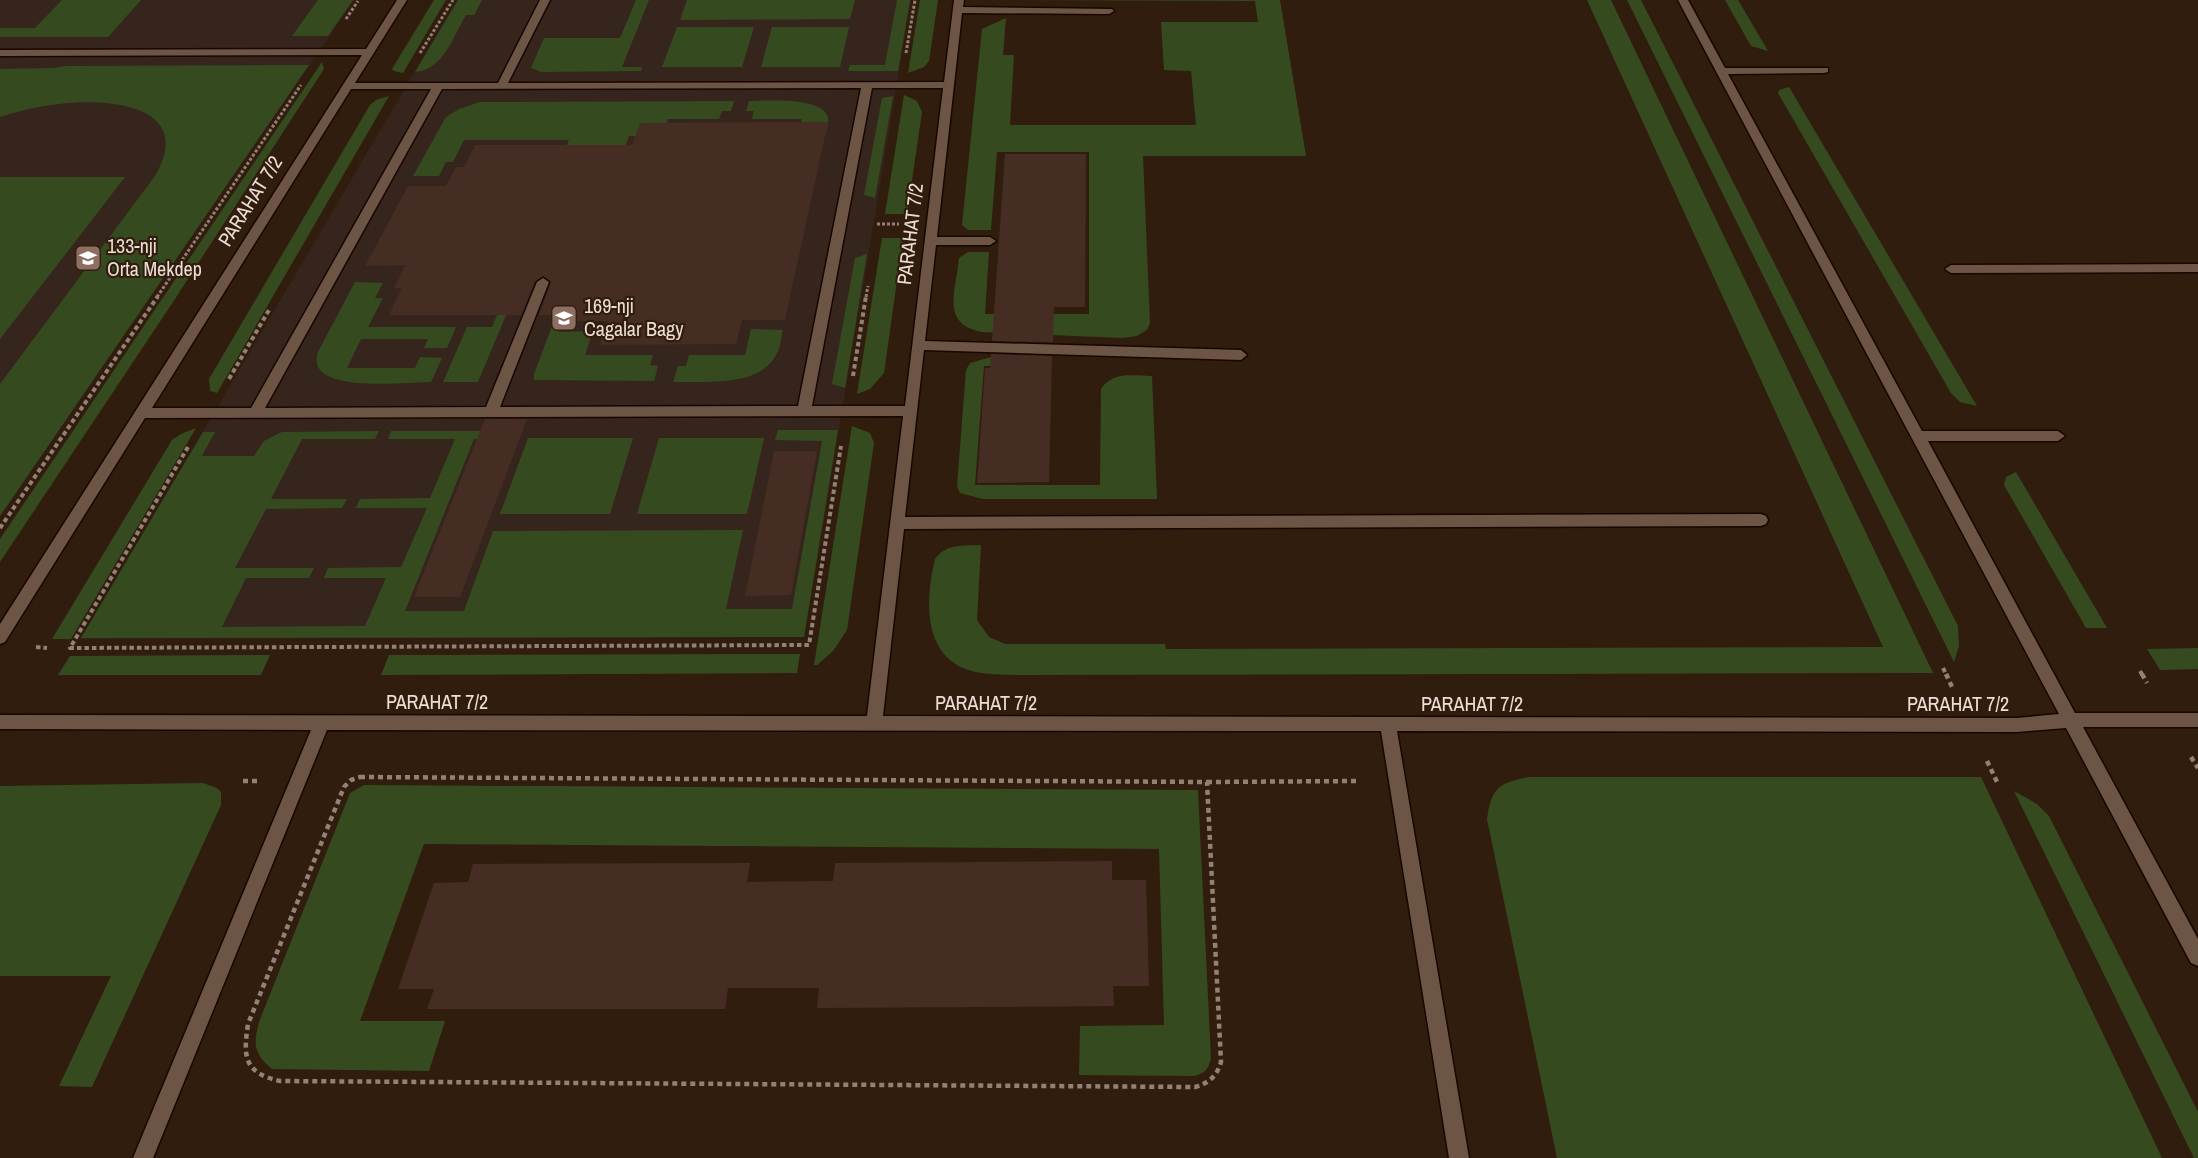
<svg xmlns="http://www.w3.org/2000/svg" width="2198" height="1158" font-family="'Archivo Narrow',sans-serif">
<style>
.education{fill:#36251d}
.green{fill:#354b1f}
.building{fill:#462d24}
.lines{fill:none;stroke-linecap:round;stroke-linejoin:round}
.minor-casing{stroke:#180600;stroke-width:3}
.path-far2{stroke:#928174;stroke-width:3;stroke-dasharray:3 2;stroke-linecap:butt}
.path-far1{stroke:#928174;stroke-width:4;stroke-dasharray:4.5 3;stroke-linecap:butt}
.path{stroke:#928174;stroke-width:4.5;stroke-dasharray:5 4;stroke-linecap:butt}
.minor{fill:#6d5546;fill-rule:evenodd}
.labels{text-anchor:middle;stroke-width:4.5;stroke-linejoin:round;paint-order:stroke}
.street-label{font-size:20px;fill:#ecded4;stroke:#311d0e}
.poi-label{font-size:20px;fill:#ecded4;stroke:#311d0e;text-anchor:start}
</style>
<rect width="100%" height="100%" fill="#311d0e"/>
<g class="education">
<polygon points="0,0 354,0 0,517"/>
<polygon points="457,0 911,0 804,637 81,639"/>
</g>
<g class="green">
<polygon points="62,0 141,0 108,37 0,37 0,28 35,28"/>
<polygon points="318,0 353,0 328,36 292,36"/>
<polygon points="434,0 446,0 403,73 394,71 392,69"/>
<path d="M458,0H482L474,15H466C453,37 443,70 415,72Z"/>
<polygon points="636,0 649,0 622,67 642,67 641,71 541,72 531,68 544,38 620,38"/>
<polygon points="687,0 855,0 850,19 680,20"/>
<polygon points="897,0 910,0 898,71 848,71 850,65 885,65"/>
<polygon points="920,0 938,0 929,61 924,67 908,73"/>
<path d="M1020,0H1280L1306,156H1143L1150,323L1147,330L1137,336L1122,338L982,332C940,324 956,291 959,258L968,252H989L985,314H1089V152H997L991,230H968L962,225L982,29L1006,18L1003,55H1014L1010,125H1196L1191,71L1164,70L1161,22H1258L1255,1Z"/>
<path d="M1587,0H1611L1933,673L1014,675C997,674 979,675 963,668C922,650 926,596 935,559C947,543 963,546 981,545L977,620L989,637L1005,644H1165L1166,649L1883,647Z"/>
<polygon points="1627,0 1641,0 1958,626 1959,646 1954,662"/>
<polygon points="1725,0 1738,0 1768,51 1751,46"/>
<polygon points="677,27 754,27 742,67 662,67"/>
<polygon points="772,27 849,27 840,67 761,67"/>
<polygon points="322,62 324,69 175,299 0,562 0,539"/>
<path d="M66,66L309,65L0,516V384L155,176C196,105 109,98 59,104C39,106 19,111 0,117V69L55,68Z"/>
<polygon points="1789,87 1977,406 1960,402 1951,393 1778,93 1779,90"/>
<polygon points="904,95 917,101 922,112 907,214 885,214"/>
<polygon points="389,96 217,393 210,391 209,379 370,105 376,100"/>
<polygon points="893,96 875,198 864,195 882,98"/>
<polygon points="734,101 731,111 722,111 719,119 668,119 662,136 629,136 600,212 539,213 569,140 464,140 453,162 446,162 439,176 413,176 446,117 459,109 480,102"/>
<path d="M749,101C767,101 823,96 828,118C829,123 826,131 825,136L798,137L802,119H752L754,111H746Z"/>
<polygon points="0,177 125,177 0,339"/>
<polygon points="882,238 903,238 884,373 870,389 857,394"/>
<polygon points="867,254 845,388 832,384 855,258"/>
<polygon points="569,281 578,281 559,332 593,331 585,355 653,355 650,365 658,366 654,381 534,380 534,374"/>
<path d="M355,282L383,283L375,298H383L368,327H456L447,348H424L428,339H361L347,368H415L420,357L442,358L431,382C407,382 303,395 318,352Z"/>
<polygon points="511,282 520,282 478,382 443,382 467,327 492,327"/>
<path d="M751,329L783,330C781,337 781,346 777,353C761,388 705,381 673,382L678,366H686L689,355H745Z"/>
<path d="M995,356L1049,366H984L975,485H1100L1101,389C1113,371 1133,376 1152,376L1157,499H983L960,493L957,486L966,370L970,363Z"/>
<polygon points="852,426 870,433 874,443 847,630 833,651 817,665 814,665"/>
<polygon points="196,428 71,639 52,639 172,440 181,434"/>
<polygon points="778,430 838,430 804,637 81,638 203,432 215,432 202,456 254,456 264,441 282,432 379,431 375,439 302,439 271,499 347,499 342,508 266,509 235,568 314,568 309,578 246,578 222,627 365,626 386,578 324,578 328,568 401,567 427,508 356,508 360,499 430,498 455,439 388,439 391,431 505,431 502,439 474,439 405,611 464,611 493,531 743,530 726,609 792,609 822,441 775,440"/>
<polygon points="528,438 633,438 610,514 500,514"/>
<polygon points="659,438 764,438 747,514 637,514"/>
<polygon points="2016,472 2107,628 2086,628 2004,485 2006,477"/>
<polygon points="2198,648 2198,669 2160,670 2147,649"/>
<polygon points="800,654 797,673 381,675 389,655"/>
<polygon points="270,655 261,675 58,675 70,656"/>
<path d="M1529,777H1981L2162,1158H1557L1487,819C1491,788 1499,783 1529,777Z"/>
<polygon points="203,783 217,788 221,792 221,805 92,1087 59,1086 111,976 0,976 0,786"/>
<path d="M364,785L1198,790L1211,1059C1208,1070 1204,1074 1193,1076L1079,1075L1080,1026L1164,1025L1159,849L424,844L360,1021H445L429,1071L272,1069C254,1054 253,1045 259,1022L350,793Z"/>
<polygon points="2014,791 2037,804 2049,816 2198,1112 2198,1158 2194,1158"/>
</g>
<g class="building">
<polygon points="828,122 785,320 742,320 736,344 600,345 608,321 565,321 568,315 539,315 551,283 544,276 535,281 521,315 389,315 402,288 394,288 405,265 365,266 408,186 446,186 456,167 464,167 475,145 632,145 640,123"/>
<polygon points="1005,154 1086,154 1085,307 1054,307 1053,342 992,341"/>
<polygon points="991,354 1052,356 1049,482 977,483 985,368 990,368"/>
<polygon points="485,419 527,419 460,597 414,597"/>
<polygon points="774,451 817,451 791,595 745,596"/>
<polygon points="1112,861 1112,880 1146,880 1149,986 1113,986 1114,1006 817,1008 819,988 728,988 725,1009 427,1009 434,989 398,989 434,883 468,882 473,864 750,863 747,882 833,881 835,863"/>
</g>
<g class="lines">
<defs>
<g id="minor">
<path d="M397,0H407L355,83H498L540,0H550L508,83L944,82L954,0H964L963,7L1112,9L1114,11L1109,14L962,13L937,237H990L996,241L990,245H936L925,341L1241,350L1247,355L1241,360L924,350L905,517L1761,514L1766,516L1768,520L1766,524L1761,526L904,529L883,716L2017,718L2059,714L1678,0H1688L1725,68H1828V72L1824,73L1728,74L1922,431H2058L2065,436L2058,441H1928L2075,713H2198V727H2083L2198,939V966L2191,963L2066,728L2017,732L1397,731L1469,1158H1449L1381,731L327,730L153,1158H133L311,730L0,729V715L867,716L903,416L145,418L5,642L0,644V624L362,55L0,56V50L366,49ZM861,88L798,406L500,407L549,282L543,278L537,282L486,407L265,408L442,89ZM872,88H943L905,406H812ZM351,89H431L251,408H152Z"/>
<polygon points="2198,264 2198,272 1951,273 1945,269 1951,265"/>
</g>
</defs>
<use href="#minor" class="minor-casing"/>
<g class="path-far2">
<polyline points="346,19 358,1"/>
<polyline points="420,53 453,0"/>
<polyline points="906,53 915,0"/>
<polyline points="877,224 899,224"/>
<polyline points="157,297 301,85"/>
<polyline points="866,297 868,286"/>
</g>
<g class="path-far1">
<polyline points="853,376 866,296"/>
<polyline points="229,379 269,310"/>
<polyline points="188,447 70,648 809,645 841,446"/>
<polyline points="0,528 158,296"/>
<polyline points="36,647 47,648"/>
<polyline points="1943,668 1947,676"/>
<polyline points="2140,671 2143,676"/>
</g>
<g class="path">
<polyline points="1946,674 1953,689"/>
<polyline points="2142,674 2147,683"/>
<polyline points="2191,757 2198,768"/>
<polyline points="1987,761 1998,784"/>
<path d="M360,777L1207,782L1221,1062C1217,1076 1209,1083 1195,1087L280,1081C244,1073 243,1057 248,1024L344,787L351,780Z"/>
<polyline points="243,781 259,781"/>
<polyline points="1207,782 1359,781"/>
</g>
<use href="#minor" class="minor"/>
</g>
<defs>
<symbol id="school-square" viewBox="-11 -11 22 22"><rect x="-9" y="-9" width="18" height="18" rx="4" fill="#8d6e63" stroke="#311d0e"/><path d="M0-5L7-2L0 1L-7-2ZM-4 1L0 2.5L4 1V4Q0 6-4 4Z" fill="#fff"/></symbol>
</defs>
<g fill-rule="evenodd">
<use href="#school-square" x="73" y="243" width="30" height="30"/>
<use href="#school-square" x="549" y="303" width="30" height="30"/>
</g>
<g class="labels">
<g class="street-label">
<text transform="translate(250 201) rotate(-58)" y="7">PARAHAT 7/2</text>
<text transform="translate(910 234) rotate(-83)" y="7">PARAHAT 7/2</text>
<text x="437" y="709">PARAHAT 7/2</text>
<text x="986" y="710">PARAHAT 7/2</text>
<text x="1472" y="711">PARAHAT 7/2</text>
<text x="1958" y="711">PARAHAT 7/2</text>
</g>
<g class="poi-label">
<text x="107" y="253">133-nji<tspan x="107" dy="23">Orta Mekdep</tspan></text>
<text x="584" y="313">169-nji<tspan x="584" dy="23">Cagalar Bagy</tspan></text>
</g>
</g>
</svg>
